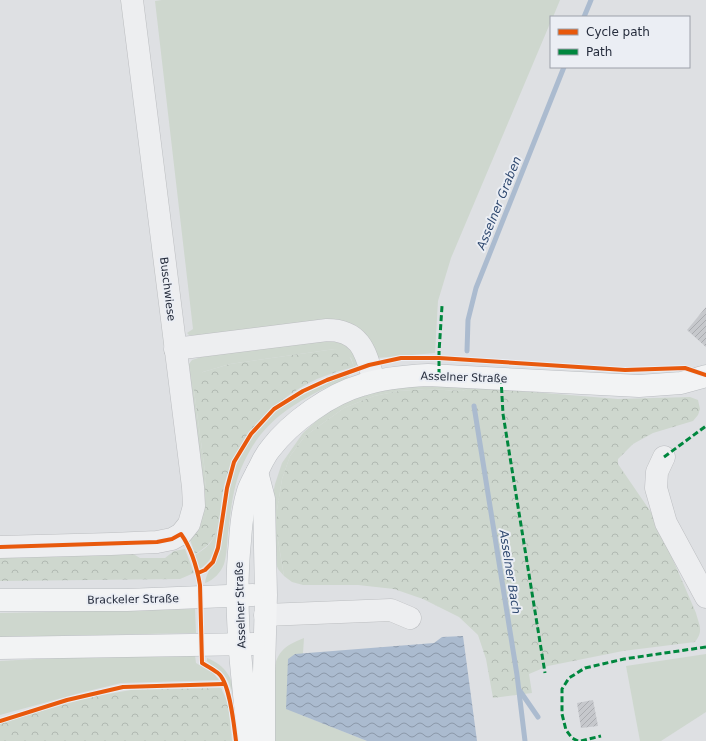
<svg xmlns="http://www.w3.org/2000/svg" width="706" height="741" font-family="'DejaVu Sans',sans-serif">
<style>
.green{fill:#ced7ce}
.forest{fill:url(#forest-crowns)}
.water{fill:url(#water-waves)}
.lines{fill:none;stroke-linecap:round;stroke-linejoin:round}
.stream{stroke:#abbbcf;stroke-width:5}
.building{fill:url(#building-hatch)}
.minor-casing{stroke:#bcbec1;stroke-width:23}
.major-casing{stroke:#babdc1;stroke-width:23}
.minor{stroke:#edeef0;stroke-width:22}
.major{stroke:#f2f3f4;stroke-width:22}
.quiet{stroke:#00873e;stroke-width:3;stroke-dasharray:6 3;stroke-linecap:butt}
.cycleway-casing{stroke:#ebeef4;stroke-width:6}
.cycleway{stroke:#e8590c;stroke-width:4}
.labels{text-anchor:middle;stroke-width:4;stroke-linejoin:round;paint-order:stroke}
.street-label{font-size:11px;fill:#252c3c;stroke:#ebeef4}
.water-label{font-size:12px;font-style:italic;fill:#2f4970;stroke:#ebeef4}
</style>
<defs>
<pattern id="forest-crowns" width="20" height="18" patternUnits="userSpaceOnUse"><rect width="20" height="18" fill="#ced7ce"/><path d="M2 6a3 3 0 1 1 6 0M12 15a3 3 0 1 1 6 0" fill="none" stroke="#b1b9b2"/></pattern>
<pattern id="water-waves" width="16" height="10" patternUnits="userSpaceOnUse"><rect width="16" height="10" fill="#abbbcf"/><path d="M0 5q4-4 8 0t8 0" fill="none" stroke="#8b98a9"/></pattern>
<pattern id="building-hatch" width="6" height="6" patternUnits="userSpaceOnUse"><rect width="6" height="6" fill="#c6c8cc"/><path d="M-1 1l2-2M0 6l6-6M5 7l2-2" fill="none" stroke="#aaacb0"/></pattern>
</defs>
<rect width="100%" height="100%" fill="#dee0e3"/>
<g class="green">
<polygon points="162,0 560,0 553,17 551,17 551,21 451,258 438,301 435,353 377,358 365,337 197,337 189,335 187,333 193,329 155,1"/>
<polygon points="312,340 348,343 358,364 354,367 351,358 335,349 230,364 203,372 194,390 206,479 203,505 189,364 192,360 207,355"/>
<path d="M351,373C345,383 333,384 323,389C287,407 261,425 244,462C233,484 231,509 228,533C227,543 227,554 224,564C221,572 214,580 205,583C206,572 215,563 219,552C224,530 224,506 230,483C236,459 255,427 275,412C298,395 325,384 351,373Z"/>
<polygon points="401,385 473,387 462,391 426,389 399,391 374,396 344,408 305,436 290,456 282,479 277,510 277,534 284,576 278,569 273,556 270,509 275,484 282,463 303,433 326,412 349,399"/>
<path d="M218,528C216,545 215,559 200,569L195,555C208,547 212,543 218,528Z"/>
<polygon points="195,609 196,633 0,637 0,613"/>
<path d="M304,638L299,714L367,741H273L274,668C279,649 287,645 304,638Z"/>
<polygon points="706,654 706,712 661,741 640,741 626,666"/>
<polygon points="195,655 196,663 213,673 219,680 121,683 80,693 0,715 0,661 54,658"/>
<path d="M207,658C227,666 231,678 238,697H234C231,689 229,680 223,674C218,669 212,666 207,661Z"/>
</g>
<g class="forest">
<path d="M335,349C348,352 350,355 354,367C342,370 329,374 317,379C272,400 236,438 224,486C217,516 226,537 195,554L188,534L203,505L206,479L194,390L195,379L203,372L230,364Z"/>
<path d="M473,387L618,399L690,397L698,400L700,409L698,415L693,421L653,433L633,444L618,459V464L655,518L696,613C699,625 704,631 695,642L623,651L548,666L529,674L532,693L493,698L486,659L478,635L459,617L423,599L394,589L358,585H303L292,582L284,576L277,534V510L282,479L290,456L305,436L344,408L374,396L399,391L426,389L462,391Z"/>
<polygon points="185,549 194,573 180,579 0,581 0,555 130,552 140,558 165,558 174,551"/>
<polygon points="221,688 228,703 232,741 0,741 0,723 90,697 131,690"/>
</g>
<polygon class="water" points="463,636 477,741 367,741 286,709 288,659 295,654 434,643 442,637"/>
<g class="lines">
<g class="stream">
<polyline points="584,17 591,0"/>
<polyline points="467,351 468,320 476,288 564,67"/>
<polyline points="474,406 517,675 525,741"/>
<polyline points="520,691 538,717"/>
</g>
</g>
<g class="building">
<polygon points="706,307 706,347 687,330"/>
<polygon points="593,700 598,726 581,728 577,703"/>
</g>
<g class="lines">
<defs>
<g id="minor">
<path d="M175,349L327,330C362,330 366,354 374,381"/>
<polyline points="664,457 657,472 656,488 666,523 706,597"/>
<polyline points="0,547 111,544 157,542 172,539 181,534 189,524 194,506 193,487 132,0"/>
<polyline points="265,615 391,610 410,618"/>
</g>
<g id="major">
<polyline points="257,472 264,499 266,595 264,672 264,741"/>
<polyline points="0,600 127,600 253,595"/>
<polyline points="0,648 254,644"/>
<path d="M249,741C242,675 233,608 240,541C241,525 243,507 248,491C250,485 253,480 256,474C261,465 264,456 271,448C291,422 330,394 362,385C383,378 406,376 428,375L639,386L681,383L706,376"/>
</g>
</defs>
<use href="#minor" class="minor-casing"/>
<use href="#major" class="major-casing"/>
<use href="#minor" class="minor"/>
<use href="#major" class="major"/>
<g class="quiet">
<polyline points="439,375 439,352 442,306"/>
<polyline points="501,378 503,414 545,673"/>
<polyline points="664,457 706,426"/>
<polyline points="578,741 572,738 566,730 562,714 562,689 569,678 585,668 624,659 706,647"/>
<polyline points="581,741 601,736"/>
</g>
<defs>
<g id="cycleway">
<path d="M0,547L157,542L172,539L181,534C191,548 197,568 200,585L202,663C207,666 213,669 218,673C230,682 234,726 236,741"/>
<polyline points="198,573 205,570 213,562 218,548 227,488 234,462 251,434 274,409 303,391 327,380 369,365 401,358 439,358 625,370 685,368 706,375"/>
<polyline points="0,721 67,700 123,687 224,684"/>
</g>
</defs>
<use href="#cycleway" class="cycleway-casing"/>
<use href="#cycleway" class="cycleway"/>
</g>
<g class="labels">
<g class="street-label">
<text transform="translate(168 289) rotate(83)" y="4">Buschwiese</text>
<text transform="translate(464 377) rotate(2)" y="4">Asselner Straße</text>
<text transform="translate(133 599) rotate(-1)" y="4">Brackeler Straße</text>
<text transform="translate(240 605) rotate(-92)" y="4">Asselner Straße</text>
</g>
<g class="water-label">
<text transform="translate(499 203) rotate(-68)" y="4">Asselner Graben</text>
<text transform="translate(510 572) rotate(81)" y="4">Asselner Bach</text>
</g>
</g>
<rect x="550" y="16" width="140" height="52" fill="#ebeef4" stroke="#9ca0aa"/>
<rect x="558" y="29" width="20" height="6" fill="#e8590c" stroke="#9ca0aa"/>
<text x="586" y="36" font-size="12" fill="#252c3c">Cycle path</text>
<rect x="558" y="49" width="20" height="6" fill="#00873e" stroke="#9ca0aa"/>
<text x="586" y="56" font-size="12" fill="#252c3c">Path</text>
</svg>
